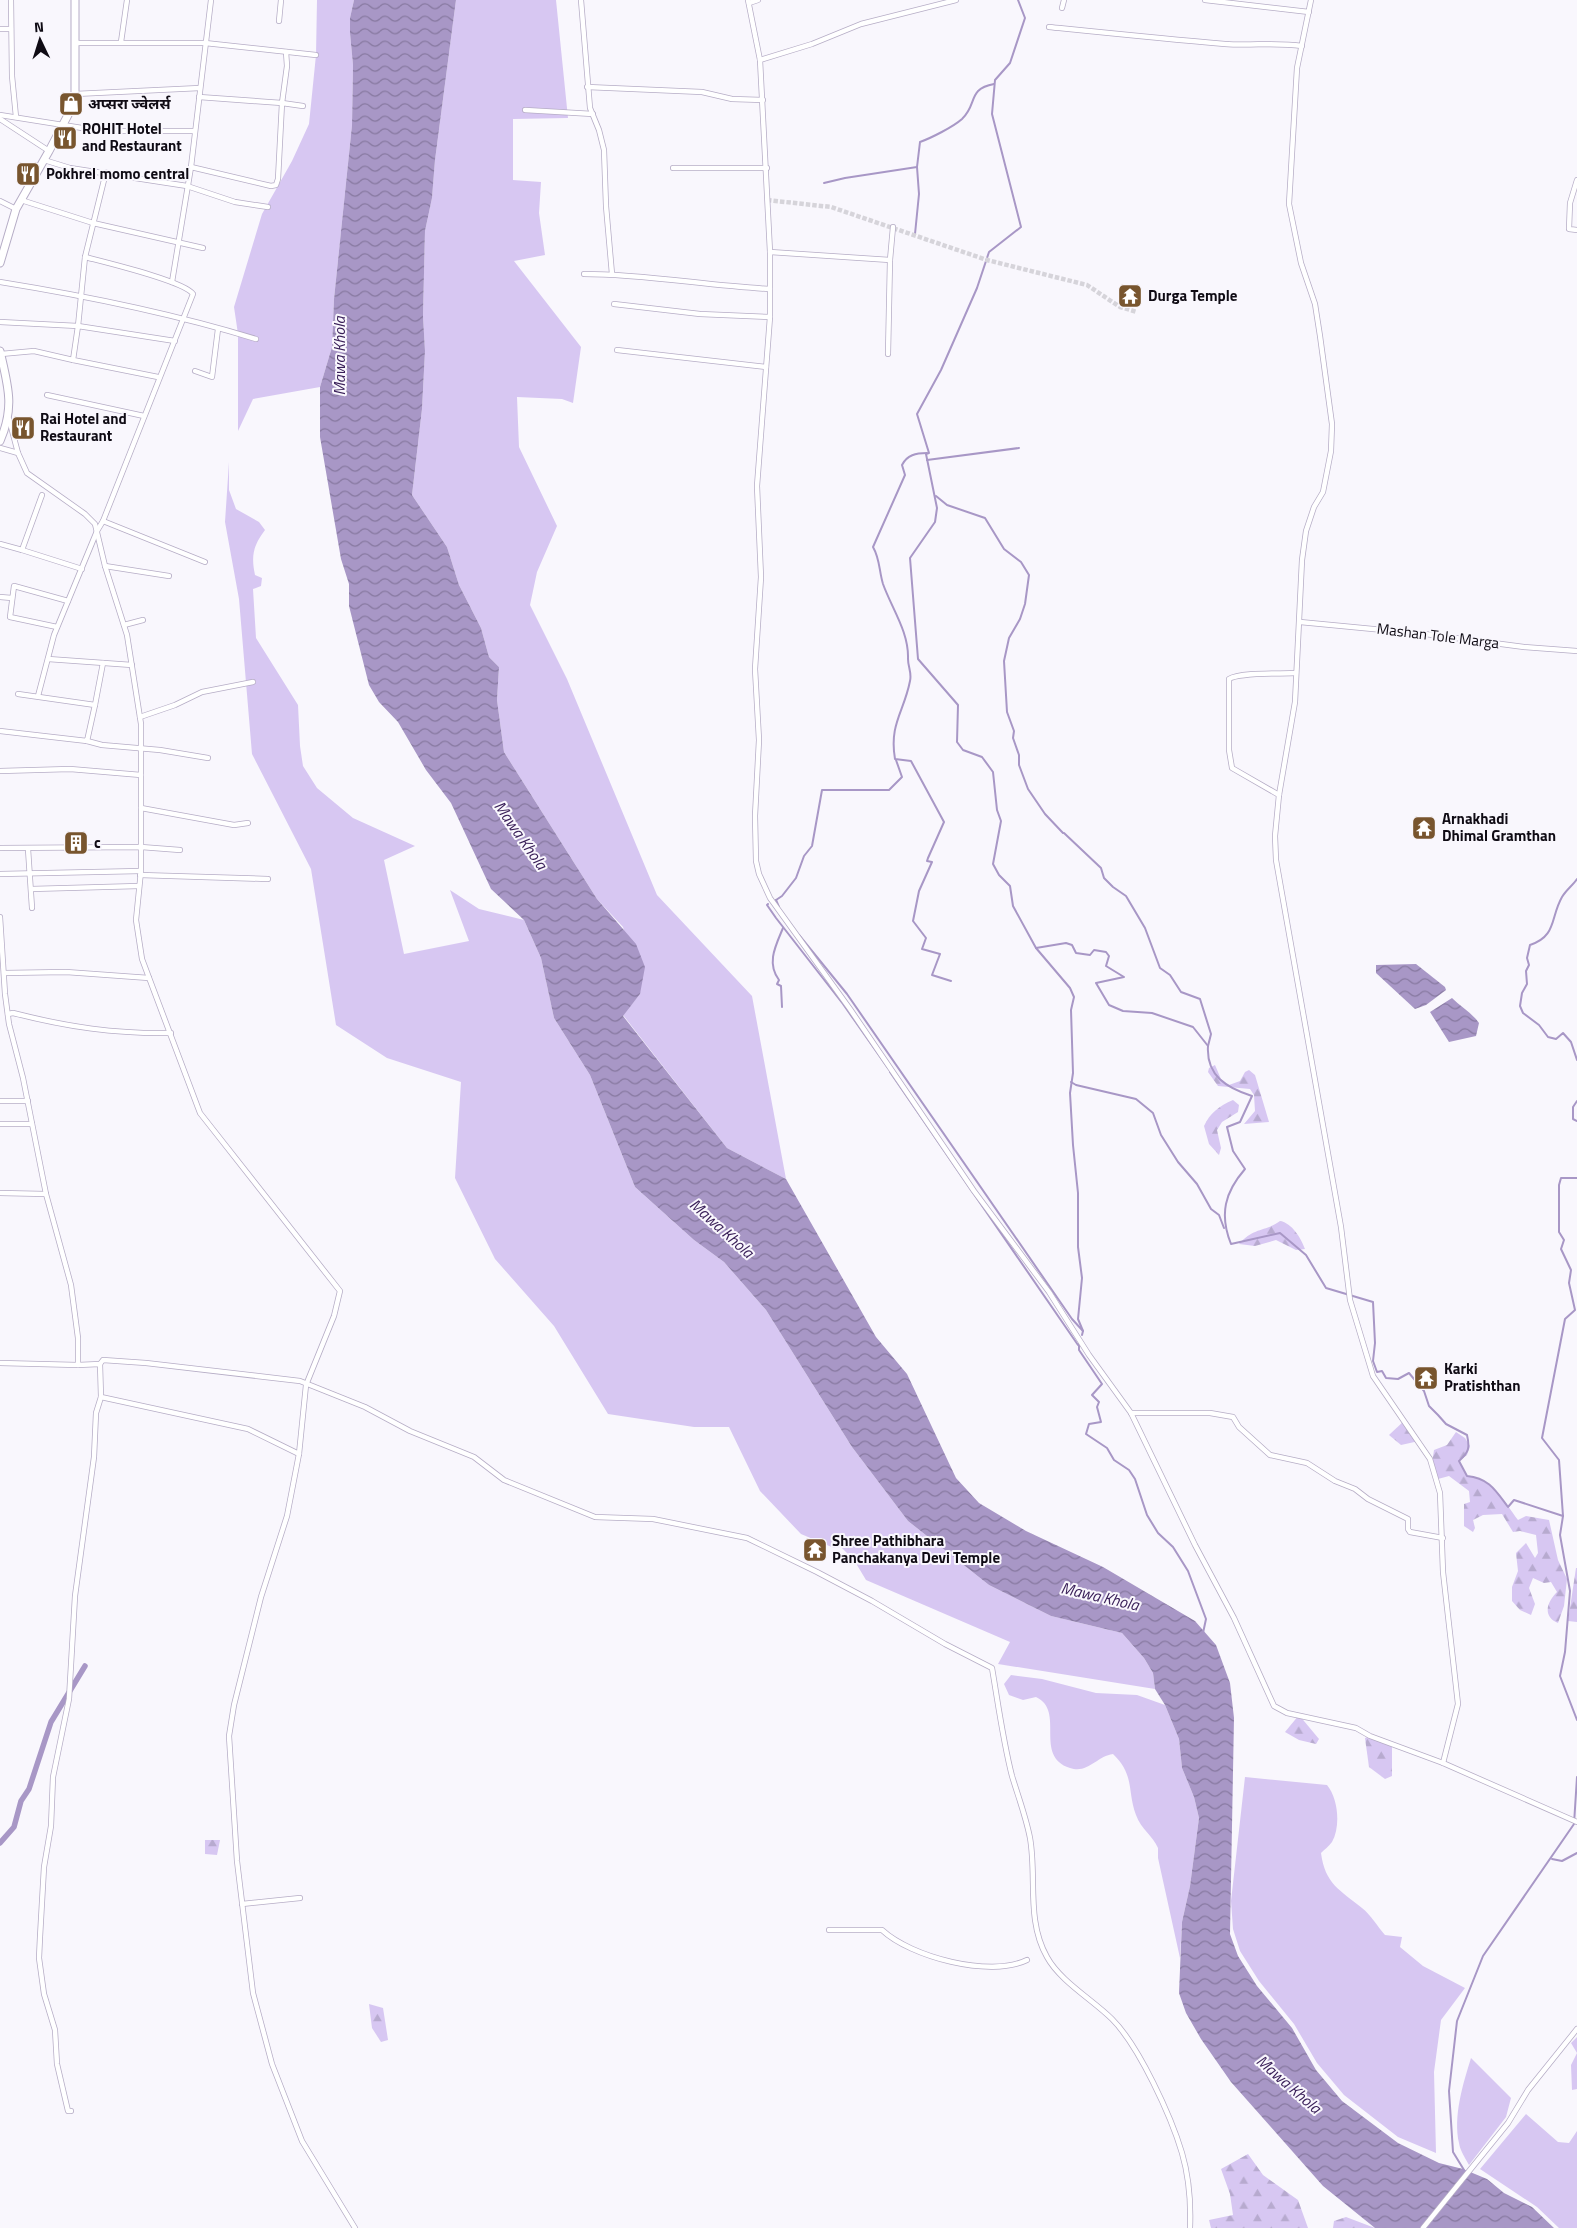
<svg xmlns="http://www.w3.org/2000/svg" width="1577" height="2228" font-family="'Titillium Web','Noto Sans Devanagari',sans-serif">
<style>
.grass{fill:#d7c7f2}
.forest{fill:url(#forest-firs)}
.water{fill:url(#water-waves)}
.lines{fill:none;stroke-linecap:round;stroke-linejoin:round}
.stream{stroke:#a897c6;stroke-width:2}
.canal{stroke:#a897c6;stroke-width:5.5}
.minor-tunnel{stroke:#d6d4da;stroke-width:4.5;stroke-dasharray:4.5 2;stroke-linecap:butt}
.minor-casing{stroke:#b6adc6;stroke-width:6}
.primary-casing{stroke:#b6adc6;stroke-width:9}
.minor{stroke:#fff;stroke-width:4.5}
.primary{stroke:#fff;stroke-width:7}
.labels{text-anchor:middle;stroke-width:4;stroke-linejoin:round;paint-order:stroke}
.poi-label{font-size:15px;font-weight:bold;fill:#0f0b14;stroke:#f9f7fd;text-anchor:start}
.street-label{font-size:15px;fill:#0f0b14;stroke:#f9f7fd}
.water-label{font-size:16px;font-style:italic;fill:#3a2059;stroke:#f9f7fd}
</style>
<defs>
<pattern id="forest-firs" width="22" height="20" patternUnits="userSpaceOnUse" patternTransform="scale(1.25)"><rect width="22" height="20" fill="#d7c7f2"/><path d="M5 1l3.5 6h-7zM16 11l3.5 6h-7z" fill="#b7aacf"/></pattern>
<pattern id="water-waves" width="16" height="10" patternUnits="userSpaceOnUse" patternTransform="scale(1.25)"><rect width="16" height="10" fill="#a897c6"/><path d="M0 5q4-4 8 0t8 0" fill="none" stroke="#8779a0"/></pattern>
</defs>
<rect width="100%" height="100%" fill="#f9f7fd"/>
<g class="grass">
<polygon points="317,0 354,0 350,18 350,33 353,65 352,125 334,299 332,347 320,387 253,399 238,431 238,334 234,307 262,214 292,161 309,124 316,55"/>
<polygon points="456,0 556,0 568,118 513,119 513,180 541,182 539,213 545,255 514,261 581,347 573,403 562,399 517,397 519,447 557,526 537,572 530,605 567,679 657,895 752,996 786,1179 727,1148 623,1015 640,994 623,927 597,899 504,752 497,700 499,667 489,657 481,628 459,585 447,547 412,495 422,409 425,351 423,316 425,231 432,198 435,160"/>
<path d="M229,462V490L236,509L259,522L265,530C253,546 251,556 255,575L262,578L261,586L253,589L256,638L298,705L300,746L303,766L317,788L353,818L415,846L384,860L404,954L469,941L450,890L479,909L524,920L541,958L554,1018L590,1075L635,1187L694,1240L724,1262L766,1310L852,1447L908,1521L989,1585L1051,1616L1122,1633L1144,1658L1153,1673L1155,1689L998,1664L1010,1642L866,1580L854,1560L841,1547L834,1548L801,1534L760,1491L729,1427H694L608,1414L554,1326L495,1259L455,1178L461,1082L387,1058L336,1025L311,869L252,754L239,599L225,522Z"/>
<path d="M1011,1675L1042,1679L1096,1693L1137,1695L1165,1705L1179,1739L1182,1768L1194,1797L1199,1818L1190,1886L1182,1922L1180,1958L1158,1858V1848C1153,1836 1141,1829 1136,1815C1127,1791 1135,1775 1113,1754C1097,1756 1088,1774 1070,1768C1033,1756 1066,1711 1036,1697L1023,1700L1009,1695L1004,1684Z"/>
<path d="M1245,1777L1327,1785C1338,1798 1341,1826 1332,1842C1329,1846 1324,1850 1321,1853C1325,1884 1340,1890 1362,1908C1371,1915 1377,1926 1385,1935L1402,1937L1400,1947L1423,1966L1465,1988L1441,2020L1434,2072L1436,2153L1398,2137L1344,2095L1317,2063L1294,2024L1259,1981L1240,1951L1233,1929L1231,1901Z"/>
<polygon points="1577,2037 1577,2089 1572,2090 1571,2065 1577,2053 1571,2043"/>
<path d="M1471,2058L1511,2098L1506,2117L1469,2165C1465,2158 1460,2150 1459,2143C1453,2116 1463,2084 1471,2058Z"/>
<polygon points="1526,2114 1558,2142 1569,2143 1577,2131 1577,2228 1559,2228 1537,2207 1480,2169"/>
</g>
<g class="forest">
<polygon points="1215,1065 1221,1079 1229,1085 1240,1081 1245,1072 1249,1070 1255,1075 1269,1122 1244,1124 1255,1111 1254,1095 1250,1089 1218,1086 1208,1072 1209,1068"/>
<path d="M1233,1100L1239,1105L1238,1112L1222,1122L1217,1130L1221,1148L1219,1155L1209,1144L1204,1126C1210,1113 1219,1106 1233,1100Z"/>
<path d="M1280,1221C1292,1223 1301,1238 1305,1249L1296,1250L1276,1240L1255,1246L1239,1244C1254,1227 1265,1232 1280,1221Z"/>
<polygon points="1405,1420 1419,1441 1401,1445 1389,1435"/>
<path d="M1456,1432L1465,1438L1470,1446L1467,1455L1459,1461L1467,1476C1493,1479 1504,1501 1518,1520L1526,1516L1549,1520L1558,1560L1567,1579L1564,1606L1558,1623C1542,1616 1547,1602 1557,1592L1551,1582L1544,1583L1533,1578L1529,1588L1535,1604L1531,1615L1520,1610L1512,1601V1587L1518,1571L1516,1553L1526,1543L1535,1558L1538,1553L1536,1535L1520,1531L1513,1532L1502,1514L1483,1515L1473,1520L1475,1528L1473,1532L1464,1526V1504L1470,1502L1469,1491L1449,1476L1438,1479L1432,1463L1434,1450L1447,1445Z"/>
<polygon points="1576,1568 1577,1568 1577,1622 1568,1621"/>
<polygon points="1299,1715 1319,1739 1316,1744 1299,1740 1285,1732"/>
<polygon points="1370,1736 1392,1744 1392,1776 1385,1779 1369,1767 1365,1738"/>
<polygon points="205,1840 220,1840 217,1855 205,1854"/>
<polygon points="369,2004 383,2008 388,2040 381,2042 372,2028"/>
<polygon points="1248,2154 1263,2175 1298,2200 1308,2228 1211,2228 1209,2220 1233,2215 1230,2194 1221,2169"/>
<polygon points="1346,2217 1375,2228 1333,2228 1334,2221"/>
</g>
<g class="water">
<polygon points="354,0 456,0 435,160 432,198 425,231 423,316 425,351 422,409 412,495 447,547 459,585 481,628 489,657 499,667 497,700 504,752 597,899 636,944 645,967 640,994 623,1016 727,1148 786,1179 876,1337 907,1374 956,1478 979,1503 1026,1531 1103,1567 1195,1621 1216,1645 1230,1683 1234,1718 1230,1934 1238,1956 1257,1986 1292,2028 1316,2070 1342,2101 1398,2143 1439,2163 1463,2169 1487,2179 1504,2193 1532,2207 1554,2228 1375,2228 1323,2186 1231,2082 1201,2039 1186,2013 1179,1993 1182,1922 1190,1886 1199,1818 1194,1797 1182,1768 1179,1739 1165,1705 1155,1689 1153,1673 1144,1658 1122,1633 1051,1616 989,1585 908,1521 852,1447 766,1310 724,1262 694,1240 635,1187 590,1075 554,1018 541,958 524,920 491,889 451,803 426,770 398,722 379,702 369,685 349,606 349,584 341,559 320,437 320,387 332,347 334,299 352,125 353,65 350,33 350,18"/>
<polygon points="1416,964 1445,987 1446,990 1426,1005 1415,1009 1376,973 1376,965"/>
<path d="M1452,998C1461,1007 1472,1013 1479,1023L1476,1036L1449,1042L1430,1012Z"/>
</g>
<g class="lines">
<g class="stream">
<path d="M1018,0L1025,18L1010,63L995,80L992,114L1021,227L989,252L977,288L941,370L917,414L929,453L926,454L937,508L935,522L910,558L918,659L958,705L957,742L963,750L982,757L993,772L997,810L1001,821L993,864L999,875L1010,886L1013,906L1036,948L1066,943L1072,945L1076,953L1090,955L1094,950L1106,952L1109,956L1106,966L1124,977L1096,983L1109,1005L1123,1011L1152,1013L1193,1027L1208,1046C1206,1076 1227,1088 1252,1096L1240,1122L1227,1127L1233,1151L1245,1169C1225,1192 1219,1214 1231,1244L1280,1233L1306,1255L1326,1288L1373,1302L1375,1343L1373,1361L1377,1372L1382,1371L1386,1378L1398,1379L1409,1373L1424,1391L1429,1406L1438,1415L1446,1424L1467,1435C1470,1448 1469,1452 1459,1461L1467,1476C1489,1478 1496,1491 1508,1507L1514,1500L1563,1516"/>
<polyline points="824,183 845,178 917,167"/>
<path d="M915,234L919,194L917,167L920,142C931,138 953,127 962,119C978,104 967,89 994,84"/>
<path d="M927,453C916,453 907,455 902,465L905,475L873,547C880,559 879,571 883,584C892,609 909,632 908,659C908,667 912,673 910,681C904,712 889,724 895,759L911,761L944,822L928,858L927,861L932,862L919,891L913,921L926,938L922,949L940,954L932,975L951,981"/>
<polyline points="927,460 1019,448"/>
<polyline points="936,496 947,505 985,518 1004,549 1021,562 1029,575 1025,604 1020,619 1009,638 1004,661 1007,712 1014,731 1013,738 1019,755 1019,765 1028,789 1045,814 1063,833"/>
<polyline points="1064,833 1101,868 1104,878 1113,887 1126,896 1145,928 1160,968 1170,975 1181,992 1200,999 1211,1034 1208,1046"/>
<path d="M1577,879C1573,885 1566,890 1562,897C1550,918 1557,936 1530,945L1527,958L1529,965L1526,971L1527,984L1522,993L1520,1006L1523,1013L1539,1025L1548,1037L1556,1039L1563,1033L1571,1042L1577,1060"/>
<polyline points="776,900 779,907"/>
<polyline points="776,900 782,896 796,878 804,856 812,846 822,790 889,790 902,777 896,760"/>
<polyline points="768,904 767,905 776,918 843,1004 888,1068"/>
<polyline points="799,935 847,994 1072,1319 1083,1331"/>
<polyline points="1036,948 1070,988 1074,997 1071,1010 1073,1073 1070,1093 1073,1145 1078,1193 1078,1247 1082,1278 1078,1319 1083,1331 1082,1335"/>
<path d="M782,1007L781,986L777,984L779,980C766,963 776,945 783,928"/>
<polyline points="890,1072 1078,1345"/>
<polyline points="1071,1082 1076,1085 1136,1099 1153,1113 1161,1135 1178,1162 1197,1184 1211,1209 1219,1215 1224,1228"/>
<polyline points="1577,1101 1573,1107 1573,1119 1577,1121"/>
<polyline points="1577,1178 1561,1178 1559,1185 1559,1232 1564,1240 1561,1249 1571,1270 1569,1283 1575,1310 1565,1319 1542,1438 1559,1460 1563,1516 1560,1535 1570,1591 1565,1652 1560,1676 1577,1720"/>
<polyline points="1079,1343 1079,1350 1102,1384 1092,1395 1099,1402 1097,1407 1101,1422 1089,1424 1086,1434 1107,1448 1114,1460 1129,1470 1135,1479 1147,1515 1158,1533 1173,1547 1188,1571 1206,1619 1203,1633"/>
<polyline points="1552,1859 1562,1861 1577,1853"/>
<polyline points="1464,2170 1453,2152 1449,2091 1457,2021 1483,1956 1574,1824 1577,1777"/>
</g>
<polyline class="canal" points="0,1843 14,1827 21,1801 29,1789 51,1722 85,1666"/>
<polyline class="minor-tunnel" points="767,200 831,207 987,260 1087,285 1120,307 1137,312"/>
<defs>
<g id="minor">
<polyline points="11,0 12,76 16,117"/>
<polyline points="581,0 590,108 599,130 604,150 606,206 612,274"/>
<polyline points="748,0 760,60 770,252 770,317 757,486 761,577 755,669 759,740 755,816 756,861 759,874 770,898 850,1009 974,1191 1049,1292 1089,1355 1131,1413 1195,1545 1234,1618 1274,1706 1287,1713 1356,1728 1370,1736 1443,1763 1577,1822"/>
<polyline points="1205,0 1309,12"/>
<polyline points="1311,0 1297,68 1289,204 1301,263 1315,304 1320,336 1332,424 1331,451 1323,492 1314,507 1306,531 1302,560 1295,702 1279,795 1275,836 1276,860 1341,1227 1350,1300 1373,1376 1430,1459 1440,1493 1443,1572 1458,1704 1443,1763"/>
<polyline points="749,3 758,0"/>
<polyline points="1062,8 1064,0"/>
<polyline points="279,21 281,0"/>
<path d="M1049,27C1108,33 1166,39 1225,44C1251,46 1276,42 1302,46"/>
<polyline points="0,29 11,29"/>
<polyline points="121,42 127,0"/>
<polyline points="75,43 205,43 316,55"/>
<polyline points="760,60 812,44 861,24 956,0"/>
<polyline points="587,87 702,92 732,99 763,100"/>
<polyline points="75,94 200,88"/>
<polyline points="199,97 282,103 287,66 286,52"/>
<polyline points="525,110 593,114"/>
<polyline points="0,115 101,131 194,131"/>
<polyline points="0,119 49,151"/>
<polyline points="44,160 70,168 187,186 235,202 268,207"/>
<polyline points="191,167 271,186 276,185 278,179 282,103 303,106"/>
<polyline points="673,168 767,168"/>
<polyline points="1577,180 1570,203 1569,229 1577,230"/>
<polyline points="21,200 93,223 203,248"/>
<polyline points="0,201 16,209"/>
<polyline points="770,252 890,260"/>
<path d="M85,257C104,262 184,281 193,294L103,521"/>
<path d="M584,274C646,274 708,286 770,289"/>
<path d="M0,282C87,296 171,313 256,339"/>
<polyline points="172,282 191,167 211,0"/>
<polyline points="614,304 700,314 770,317"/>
<polyline points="0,322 78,326 85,257 106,172"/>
<polyline points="617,350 766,367"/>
<polyline points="1,354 34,351 73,360"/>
<polyline points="888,354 890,260 893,227"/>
<polyline points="195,371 212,377 218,329"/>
<polyline points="158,377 73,360 78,326 175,341"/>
<polyline points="47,395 144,416"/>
<polyline points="9,419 18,453 27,473 85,514 95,524 105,566 127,635 141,724 141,871 136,920 142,959 148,975 200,1113 340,1291 334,1316 306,1385 299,1454 287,1516 261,1597 234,1705 229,1736 237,1861 253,1993 272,2064 302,2141 355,2228"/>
<polyline points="0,448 18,453"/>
<polyline points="42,495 22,550 82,569"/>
<polyline points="0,544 22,550"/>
<polyline points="105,566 169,576"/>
<polyline points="0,597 12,598"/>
<polyline points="1300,622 1425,634 1524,647 1577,651"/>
<polyline points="124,625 143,620"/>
<polyline points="57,627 10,617 14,586 68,601"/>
<polyline points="48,659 132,665"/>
<polyline points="38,696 54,635 97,531 103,521 205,562"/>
<polyline points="95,705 103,663"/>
<polyline points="140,717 175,705 202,692 253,682"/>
<polyline points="0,731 87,741 95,705 18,694"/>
<polyline points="87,741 102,745 160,750 208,758"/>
<polyline points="0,771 70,769 141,775"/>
<path d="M1279,795L1232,768L1229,750V679C1240,672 1281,674 1296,673"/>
<polyline points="141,808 234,825 248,823"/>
<polyline points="0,848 141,847 180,850"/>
<polyline points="28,849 32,908"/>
<polyline points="0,874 141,871"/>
<polyline points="140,875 268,879"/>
<polyline points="31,889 139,886"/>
<polyline points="0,917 5,994 9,1024 23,1078 46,1194 71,1285 78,1338 78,1365 100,1364 101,1397 248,1429 299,1454"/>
<polyline points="4,973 66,972 149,978"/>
<path d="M8,1014L13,1013C68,1027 115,1034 171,1033"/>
<polyline points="0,1101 28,1101"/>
<polyline points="0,1124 32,1124"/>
<polyline points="0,1193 46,1194"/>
<polyline points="0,1363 78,1365"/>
<path d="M100,1364L103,1360L146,1363L300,1381L365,1407L410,1431L474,1457L504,1480L595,1517L653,1519L747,1538L817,1572L872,1601L945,1644L992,1668C998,1703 1003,1741 1012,1776C1018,1796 1026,1817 1030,1838C1037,1877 1026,1920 1047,1957C1060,1981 1093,2000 1112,2019C1139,2046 1171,2116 1182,2153C1189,2177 1191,2203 1190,2228"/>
<polyline points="1131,1413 1210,1413 1233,1417 1239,1427 1270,1455 1307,1463 1335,1481 1355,1489 1368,1499 1408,1519 1408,1529 1410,1532 1443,1538"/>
<polyline points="242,1904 300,1898"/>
<path d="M829,1930H882C911,1957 990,1978 1027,1960"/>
<polyline points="71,2111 68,2111 57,2064 55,2030 44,1994 39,1958 40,1937 44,1867 51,1826 53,1777 69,1699 75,1596 94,1457 96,1413 101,1397"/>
<polyline points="1423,2228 1508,2123 1528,2090 1577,2029"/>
</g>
<g id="primary">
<polyline points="0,263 16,209 49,151 68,115 75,94 75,0"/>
<path d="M0,351C8,386 15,407 0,441"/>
</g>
</defs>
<use href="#minor" class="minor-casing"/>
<use href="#primary" class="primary-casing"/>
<use href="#minor" class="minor"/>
<use href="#primary" class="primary"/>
</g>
<defs>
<symbol id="shop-square" viewBox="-11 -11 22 22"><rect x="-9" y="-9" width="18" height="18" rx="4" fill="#78552e" stroke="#f9f7fd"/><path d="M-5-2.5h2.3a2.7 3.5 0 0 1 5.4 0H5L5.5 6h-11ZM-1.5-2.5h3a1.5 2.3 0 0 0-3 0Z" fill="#fff"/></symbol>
<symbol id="restaurant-square" viewBox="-11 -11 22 22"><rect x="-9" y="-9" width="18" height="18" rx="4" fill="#78552e" stroke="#f9f7fd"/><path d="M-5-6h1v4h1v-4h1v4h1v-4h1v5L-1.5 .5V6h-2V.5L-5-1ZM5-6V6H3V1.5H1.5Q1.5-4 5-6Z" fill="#fff"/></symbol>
<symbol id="temple-square" viewBox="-11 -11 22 22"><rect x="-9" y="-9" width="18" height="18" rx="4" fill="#78552e" stroke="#f9f7fd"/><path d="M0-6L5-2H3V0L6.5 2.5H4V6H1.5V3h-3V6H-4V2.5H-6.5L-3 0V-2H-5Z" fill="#fff"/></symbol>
<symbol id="building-square" viewBox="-11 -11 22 22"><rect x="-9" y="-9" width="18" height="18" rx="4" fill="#78552e" stroke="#f9f7fd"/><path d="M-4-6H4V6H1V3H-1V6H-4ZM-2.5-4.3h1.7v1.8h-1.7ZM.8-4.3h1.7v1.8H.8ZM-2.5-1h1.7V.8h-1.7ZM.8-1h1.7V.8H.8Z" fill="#fff"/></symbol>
</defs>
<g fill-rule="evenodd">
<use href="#shop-square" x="57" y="90" width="28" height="28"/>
<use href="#restaurant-square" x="51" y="124" width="28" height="28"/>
<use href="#restaurant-square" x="14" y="160" width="28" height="28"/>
<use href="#temple-square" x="1116" y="282" width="28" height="28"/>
<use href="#restaurant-square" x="9" y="414" width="28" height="28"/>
<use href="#temple-square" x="1410" y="814" width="28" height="28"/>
<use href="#building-square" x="62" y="829" width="28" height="28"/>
<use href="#temple-square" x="1412" y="1364" width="28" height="28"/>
<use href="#temple-square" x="801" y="1536" width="28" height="28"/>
</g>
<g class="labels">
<g class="poi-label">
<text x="88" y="109">अप्सरा ज्वेलर्स</text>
<text x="82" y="134">ROHIT Hotel<tspan x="82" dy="17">and Restaurant</tspan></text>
<text x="46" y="179">Pokhrel momo central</text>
<text x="1148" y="301">Durga Temple</text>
<text x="40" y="424">Rai Hotel and<tspan x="40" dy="17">Restaurant</tspan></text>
<text x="1442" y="824">Arnakhadi<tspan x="1442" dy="17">Dhimal Gramthan</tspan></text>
<text x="94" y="848">c</text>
<text x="1444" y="1374">Karki<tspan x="1444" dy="17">Pratishthan</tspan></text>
<text x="832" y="1546">Shree Pathibhara<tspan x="832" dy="17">Panchakanya Devi Temple</tspan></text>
</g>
<g class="street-label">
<text transform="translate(1438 636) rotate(7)" y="5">Mashan Tole Marga</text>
</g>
<g class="water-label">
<text transform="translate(339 356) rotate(-90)" y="6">Mawa Khola</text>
<text transform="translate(521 835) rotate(55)" y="6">Mawa Khola</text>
<text transform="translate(722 1228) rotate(42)" y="6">Mawa Khola</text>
<text transform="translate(1100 1596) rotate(13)" y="6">Mawa Khola</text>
<text transform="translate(1289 2084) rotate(41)" y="6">Mawa Khola</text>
</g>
</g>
<g transform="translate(40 40) rotate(356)" stroke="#f9f7fd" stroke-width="4" paint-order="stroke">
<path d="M0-4L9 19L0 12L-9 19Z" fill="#0f0b14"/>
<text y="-8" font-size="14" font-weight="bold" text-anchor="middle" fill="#0f0b14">N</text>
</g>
</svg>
